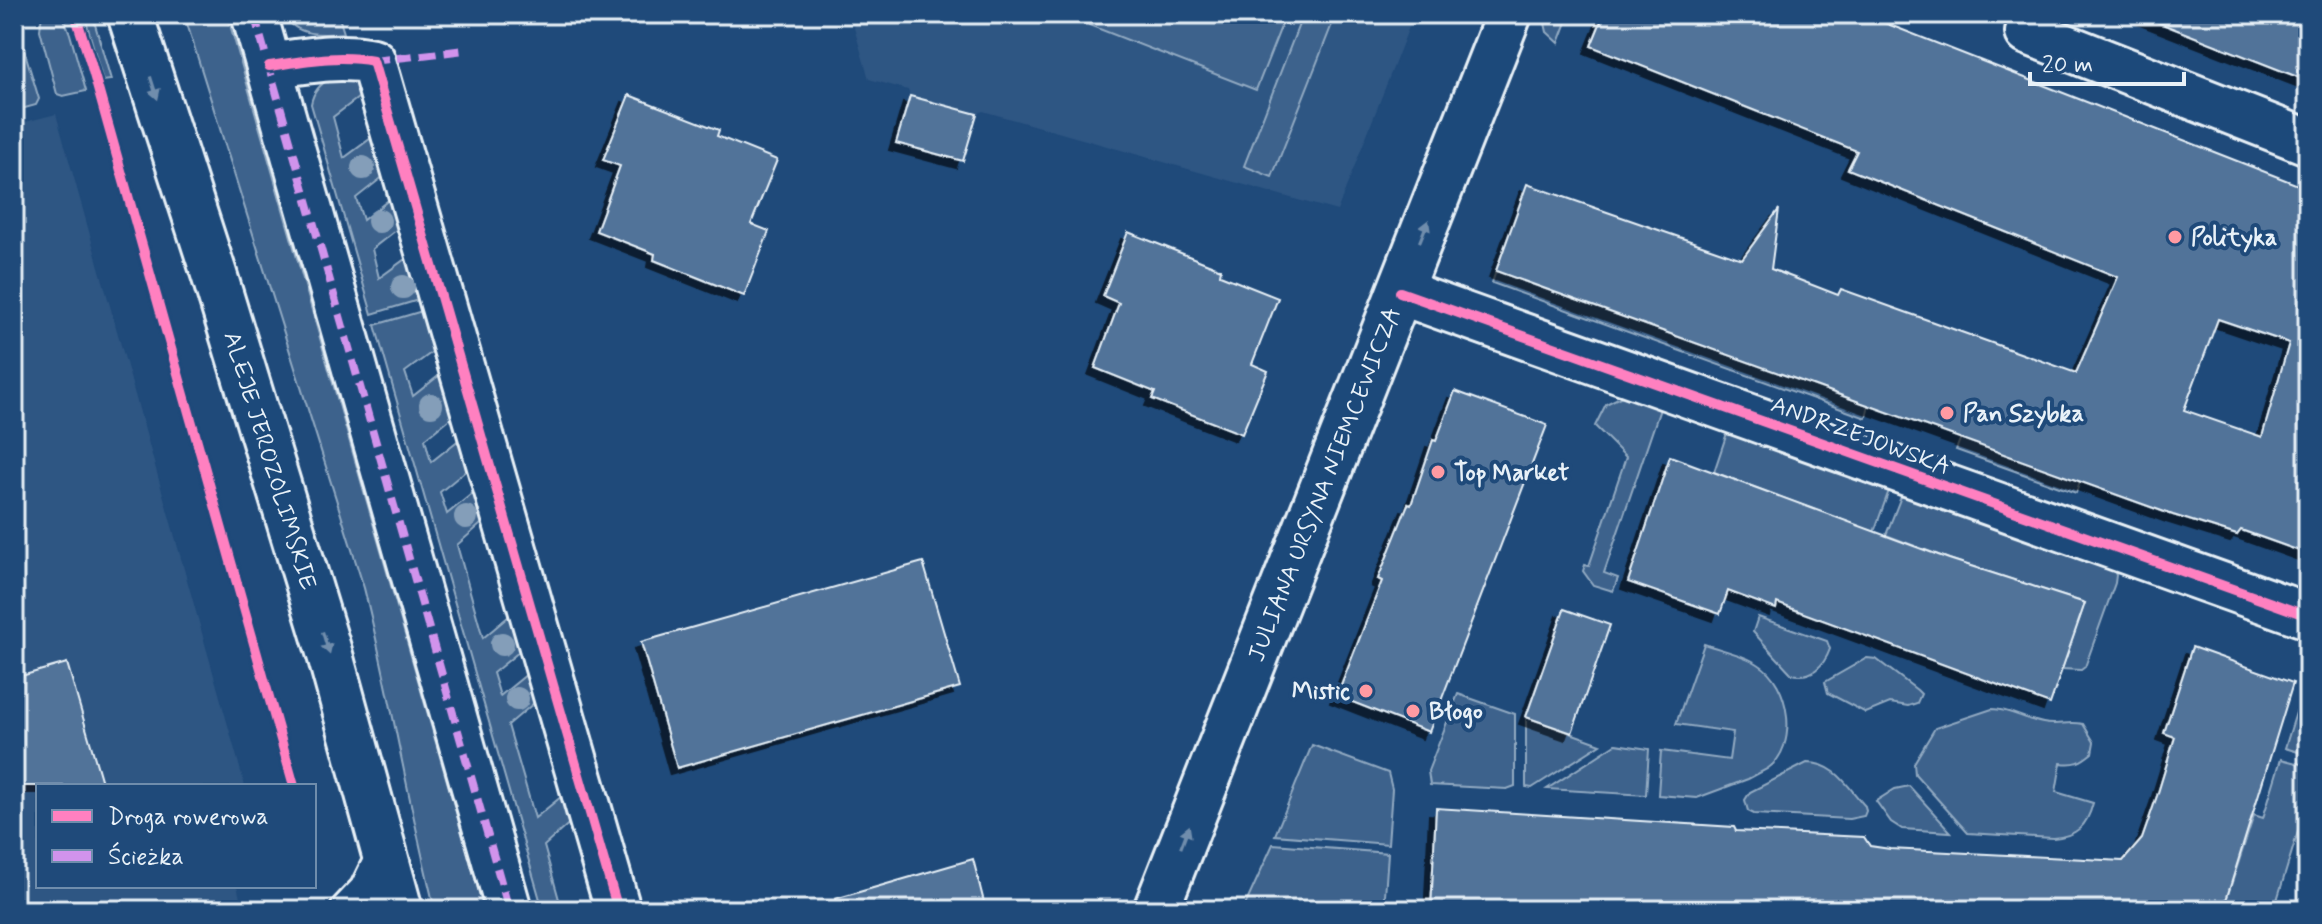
<svg xmlns="http://www.w3.org/2000/svg" width="2322" height="924" font-family="Mynerve,sans-serif">
<style>
.built{fill:#2e5683}
.green{fill:#3c628c;stroke:#92aac2;stroke-width:2}
.building{fill:#517399;stroke:#e8f1f8;stroke-width:2;fill-rule:evenodd;filter:url(#shadow)}
.lines{fill:none;stroke-linecap:round;stroke-linejoin:round}
.service-casing{stroke:#e8f1f8;stroke-width:38}
.minor-casing{stroke:#e8f1f8;stroke-width:50}
.secondary-casing{stroke:#e8f1f8;stroke-width:50}
.service{stroke:#1f4a7a;stroke-width:32}
.minor{stroke:#1f4a7a;stroke-width:44}
.secondary{stroke:#1f4a7a;stroke-width:44}
.quiet{stroke:#d193ec;stroke-width:8;stroke-dasharray:16 8;stroke-linecap:butt}
.cycleway-casing{stroke:#1f4a7a;stroke-width:15}
.cycleway{stroke:#ff80c0;stroke-width:10}
.tree{fill:#849eb9}
.oneway{fill:#6f8dac}
.poi-dot{fill:#ff9aa2;stroke:#1f4a7a;stroke-width:3}
.labels{text-anchor:middle;stroke-width:8;stroke-linejoin:round;paint-order:stroke}
.poi-label{font-size:24px;font-weight:bold;fill:#e8f1f8;stroke:#1f4a7a;text-anchor:start}
.street-label{font-size:24px;fill:#e8f1f8;stroke:#1f4a7a}
</style>
<defs>
<filter id="shadow"><feDropShadow dx="-7" dy="7" stdDeviation="0" flood-color="#0009"/></filter>
</defs>
<rect width="100%" height="100%" fill="#1f4a7a"/>
<filter id="ink" filterUnits="userSpaceOnUse"><feTurbulence type="fractalNoise" baseFrequency=".0125" numOctaves="2"/><feDisplacementMap in="SourceGraphic" scale="16" xChannelSelector="R" yChannelSelector="G"/><feConvolveMatrix kernelMatrix="1 2 1 2 8 2 1 2 1" color-interpolation-filters="sRGB"/></filter>
<g filter="url(#ink)">
<g class="built">
<polygon points="850,14 1414,14 1337,211 983,111 977,114 910,96 908,90 869,79"/>
<polygon points="56,114 245,786 38,786 38,886 237,886 243,910 14,910 14,125"/>
</g>
<g class="green">
<polygon points="14,14 22,14 19,33 39,99 36,105 14,111"/>
<polygon points="42,14 62,14 70,34 86,91 63,96 57,94 40,30"/>
<polygon points="84,14 92,14 111,80 103,81"/>
<path d="M184,14H227L484,910H435C408,803 391,695 364,588Z"/>
<path d="M284,14H338L344,33C322,35 295,37 284,14Z"/>
<polygon points="1094,14 1286,14 1256,90 1089,25"/>
<polygon points="1303,14 1336,14 1272,177 1244,166"/>
<polygon points="1543,14 1570,14 1559,43 1547,32"/>
<path d="M332,78C347,79 355,81 366,92L333,117L344,158L378,133L389,172L356,198L363,220L395,195L404,224L372,249L379,278L412,254L425,298L372,314L311,104C313,92 321,83 332,78Z"/>
<polygon points="1496,271 1869,405 1866,418 1492,283"/>
<polygon points="429,309 439,347 405,372 413,396 446,370 458,412 425,439 431,462 465,435 473,465 440,492 447,514 479,488 488,518 457,545 483,638 515,611 525,647 493,673 500,696 532,670 540,698 508,725 535,818 567,792 574,819 544,846 562,910 543,910 375,325"/>
<polygon points="1626,394 1662,403 1604,573 1618,578 1613,591 1593,585 1583,571 1585,565 1589,566 1626,457 1595,426 1606,404"/>
<polygon points="1729,427 1891,485 1874,532 1714,472"/>
<polygon points="1961,437 2080,481 2076,493 1956,450"/>
<polygon points="1904,489 2112,567 2116,575 2115,583 2085,667 2081,670 2062,669 2085,603 1949,559 1886,535"/>
<path d="M1758,617L1827,641L1830,649C1824,666 1811,679 1792,674L1753,632Z"/>
<path d="M1704,644C1721,650 1743,654 1758,664C1790,683 1800,747 1767,769L1748,779L1697,798L1658,795L1661,751L1729,760L1733,732L1676,724Z"/>
<polygon points="1867,658 1876,659 1917,690 1921,694 1917,703 1908,706 1890,703 1866,713 1828,693 1825,682"/>
<polygon points="2308,674 2308,755 2285,748"/>
<polygon points="1458,694 1515,714 1515,786 1507,789 1430,785 1428,771"/>
<path d="M1992,709C2009,709 2026,720 2043,723C2057,726 2070,721 2083,724L2094,742L2092,753C2081,762 2076,765 2061,763L2056,792L2093,803C2087,826 2077,836 2053,838L1968,833L1915,774L1914,763L1935,728Z"/>
<polygon points="1526,717 1601,744 1532,788 1526,787"/>
<polygon points="1616,744 1649,749 1646,795 1547,789"/>
<polygon points="1312,745 1388,773 1392,789 1388,844 1275,835"/>
<polygon points="2281,759 2308,766 2308,799 2274,910 2223,910 2254,815 2263,818"/>
<path d="M1807,763C1836,763 1847,786 1865,806L1866,811L1864,816L1849,819L1754,814L1748,811L1745,800L1750,792Z"/>
<polygon points="1909,786 1951,832 1902,829 1891,822 1876,801 1895,789"/>
<polygon points="1273,844 1388,853 1384,910 1243,910"/>
</g>
<g class="building">
<path d="M1604,14H1862L2306,188L2301,211L2308,213V554L2241,530L2237,535L2173,515L1496,271L1527,184L1742,259L1779,209L1771,269L1838,295L1841,289L2076,373L2118,277L1848,169L1857,151L1591,46ZM2218,319L2289,343L2262,437L2184,410Z"/>
<polygon points="2145,14 2308,14 2308,81 2144,17"/>
<polygon points="629,95 719,130 717,136 777,160 751,224 769,231 744,296 654,260 655,254 596,231 620,166 603,160"/>
<polygon points="910,96 977,114 963,161 896,143"/>
<polygon points="1128,232 1221,269 1220,275 1278,298 1252,364 1268,371 1242,434 1152,399 1155,392 1095,368 1119,303 1103,296"/>
<polygon points="1455,391 1547,425 1429,732 1337,696 1382,581 1378,579 1408,504 1411,505 1433,440 1436,441"/>
<polygon points="1670,456 1949,559 2085,603 2050,704 1777,603 1776,609 1728,591 1720,614 1628,582"/>
<polygon points="923,562 960,687 677,768 641,642"/>
<polygon points="1564,609 1610,625 1572,733 1526,717"/>
<polygon points="2192,647 2293,683 2223,910 1431,910 1436,808 1734,827 1736,831 1864,837 1870,846 1890,849 2123,861 2142,839 2157,796 2175,737 2164,733"/>
<polygon points="67,663 103,786 14,786 14,678"/>
<polygon points="973,859 986,910 837,910 835,899"/>
</g>
<g class="lines">
<defs>
<polyline id="service" points="347,910 366,890 385,851"/>
<g id="minor">
<polyline points="254,14 509,910"/>
<polyline points="2028,32 2308,142"/>
<path d="M269,66C304,61 338,54 373,61L618,910"/>
<polyline points="1400,292 2308,616"/>
</g>
<g id="secondary">
<path id="s1" d="M130,14L214,274L330,655L400,910"/>
<path id="s2" d="M1156,910L1509,14"/>
</g>
</defs>
<use href="#service" class="service-casing"/>
<use href="#minor" class="minor-casing"/>
<use href="#secondary" class="secondary-casing"/>
<use href="#service" class="service"/>
<use href="#minor" class="minor"/>
<use href="#secondary" class="secondary"/>
<g class="quiet">
<polyline points="254,14 509,910"/>
<polyline points="373,61 465,50"/>
</g>
<defs>
<g id="cycleway">
<polyline points="75,14 91,64 294,786"/>
<path d="M269,66C304,61 338,54 373,61L618,910"/>
<polyline points="1400,292 2308,616"/>
</g>
</defs>
<use href="#cycleway" class="cycleway-casing"/>
<use href="#cycleway" class="cycleway"/>
</g>
<g class="tree">
<circle cx="363" cy="168" r="12"/>
<circle cx="379" cy="221" r="12"/>
<circle cx="403" cy="287" r="12"/>
<circle cx="431" cy="405" r="12"/>
<circle cx="466" cy="517" r="12"/>
<circle cx="502" cy="644" r="12"/>
<circle cx="517" cy="699" r="12"/>
</g>
<defs><path id="oneway-solid" d="M-6-.8H1V-3.2L6.5 0L1 3.2V.8H-6Z" transform="scale(2)"/></defs>
<g class="oneway">
<use href="#oneway-solid" transform="translate(154 88) rotate(72)"/>
<use href="#oneway-solid" transform="translate(1424 231) rotate(-68)"/>
<use href="#oneway-solid" transform="translate(326 643) rotate(73)"/>
<use href="#oneway-solid" transform="translate(1185 837) rotate(-69)"/>
</g>
</g>
<g class="poi-dot">
<circle cx="2175" cy="237" r="8"/>
<circle cx="1947" cy="413" r="8"/>
<circle cx="1438" cy="472" r="8"/>
<circle cx="1366" cy="691" r="8"/>
<circle cx="1413" cy="711" r="8"/>
</g>
<g class="labels">
<g class="poi-label">
<text x="2191" y="245">Polityka</text>
<text x="1963" y="421">Pan Szybka</text>
<text x="1454" y="480">Top Market</text>
<text x="1350" y="699" text-anchor="end">Mistic</text>
<text x="1429" y="719">Błogo</text>
</g>
<g class="street-label">
<text transform="translate(1861 435) rotate(20)" y="8">ANDRZEJOWSKA</text>
<text dy="8" stroke="none"><textPath href="#s1" startOffset="468">ALEJE JEROZOLIMSKIE</textPath></text>
<text dy="8" stroke="none"><textPath href="#s2" startOffset="458">JULIANA URSYNA NIEMCEWICZA</textPath></text>
</g>
</g>
<rect width="2322" height="924" fill="none" stroke="#1f4a7a" stroke-width="48"/>
<rect x="24" y="24" width="2274" height="876" fill="none" stroke="#e8f1f8" stroke-width="3" filter="url(#ink)"/>
<rect x="36" y="784" width="280" height="104" fill="#1f4a7a" stroke="#6f8dac" stroke-width="2"/>
<rect x="52" y="810" width="40" height="12" fill="#ff80c0" stroke="#6f8dac" stroke-width="2"/>
<text x="108" y="824" font-size="24" fill="#e8f1f8">Droga rowerowa</text>
<rect x="52" y="850" width="40" height="12" fill="#d193ec" stroke="#6f8dac" stroke-width="2"/>
<text x="108" y="864" font-size="24" fill="#e8f1f8">Ścieżka</text>
<path d="M2030 72v12h154v-12" fill="none" stroke="#e8f1f8" stroke-width="4"/>
<text x="2042" y="72" font-size="24" fill="#e8f1f8" stroke="#1f4a7a" stroke-width="6" paint-order="stroke">20 m</text>
</svg>
